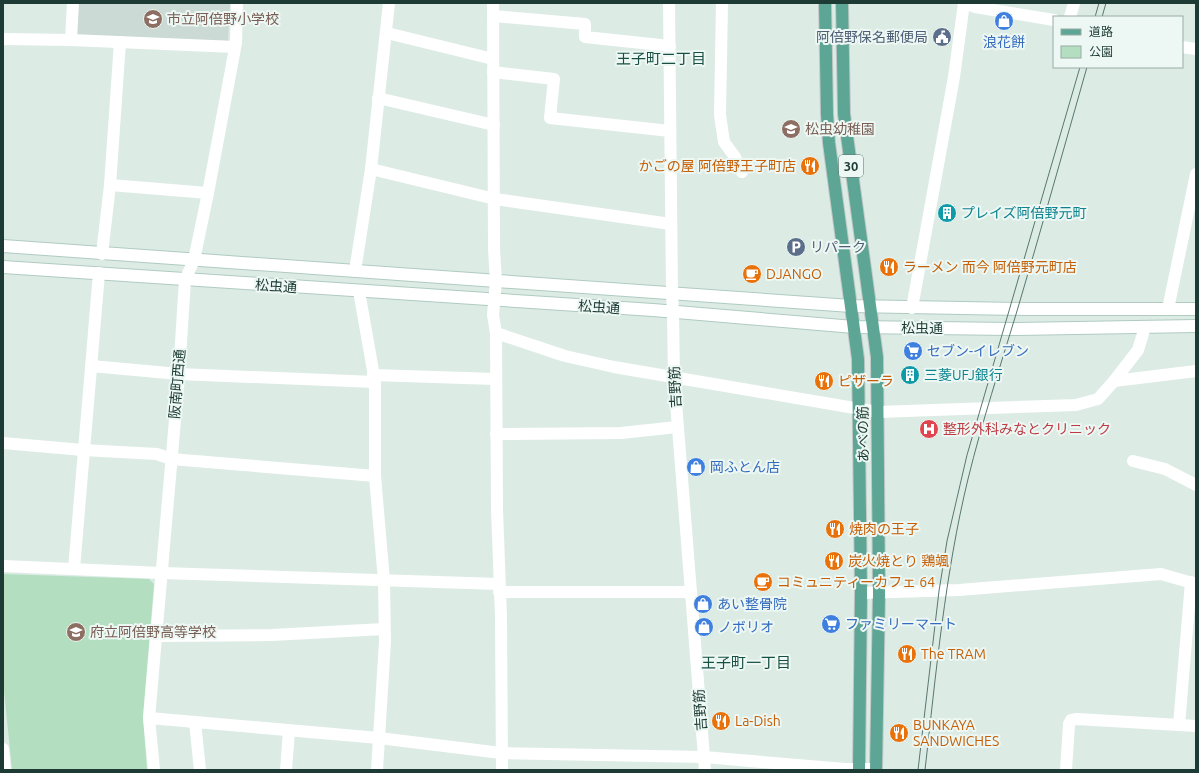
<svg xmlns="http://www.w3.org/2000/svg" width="1199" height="773" font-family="Ubuntu,'Noto Sans JP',sans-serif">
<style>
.built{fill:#cbdad4}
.green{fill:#b3dfc0}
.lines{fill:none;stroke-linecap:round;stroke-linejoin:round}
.secondary-casing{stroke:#afcbc2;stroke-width:14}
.primary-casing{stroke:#c0c8c6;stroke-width:14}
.street{stroke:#fff;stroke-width:12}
.secondary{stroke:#fff;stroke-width:12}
.primary{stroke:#5da595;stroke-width:12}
.tram{stroke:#577770;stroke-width:1}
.labels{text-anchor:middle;stroke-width:4;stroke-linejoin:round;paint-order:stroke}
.shield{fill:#edf7f3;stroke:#5b736d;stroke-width:1}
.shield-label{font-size:13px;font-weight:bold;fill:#1d3b34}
.education-label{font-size:14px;fill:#785e54;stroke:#edf7f3;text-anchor:start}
.service-label{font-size:14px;fill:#4e5e75;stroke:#edf7f3;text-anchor:end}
.shop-label{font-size:14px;fill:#366cbe;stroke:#edf7f3;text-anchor:start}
.food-label{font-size:14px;fill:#c56008;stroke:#edf7f3;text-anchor:start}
.culture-label{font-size:14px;fill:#0d838f;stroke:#edf7f3;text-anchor:start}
.street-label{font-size:14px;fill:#1d3b34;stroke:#edf7f3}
.health-label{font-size:14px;fill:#be3a42;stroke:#edf7f3;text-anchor:start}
.neighbourhood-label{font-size:15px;fill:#184f43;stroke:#edf7f3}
</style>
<rect width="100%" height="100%" fill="#ddebe5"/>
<polygon class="built" points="77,3 230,3 228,41 76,35"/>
<polygon class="green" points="3,574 149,579 154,584 143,716 147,770 12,770 3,681"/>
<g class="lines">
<defs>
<g id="secondary">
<polyline points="3,246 851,306 1025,309 1196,309"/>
<polyline points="3,267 653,310 854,327 1011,329 1196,326"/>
</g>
<g id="primary">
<polyline points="825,3 827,114 829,143 858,359 861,593 859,770"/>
<polyline points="842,3 844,114 877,357 879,593 876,770"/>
</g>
</defs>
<use href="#secondary" class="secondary-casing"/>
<use href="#primary" class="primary-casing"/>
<g class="street">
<polyline points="493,3 494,249 496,281 493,315 496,333 497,509 501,617 502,770"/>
<polyline points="669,3 672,293 673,312 674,377 705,770"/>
<polyline points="722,3 720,115 724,142 735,157 742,172"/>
<polyline points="965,3 975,7 1054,20"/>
<polyline points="493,16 585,24 585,37 670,46"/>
<polyline points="1070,17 1074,3"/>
<polyline points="387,33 493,59"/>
<polyline points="3,39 71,40 235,47"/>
<polyline points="71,40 73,3"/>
<polyline points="1182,47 1196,49"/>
<polyline points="493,72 554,79 550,118 670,131"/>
<polyline points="378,98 494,125"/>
<polyline points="371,169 495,199 671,224"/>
<polyline points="110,185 208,193"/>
<polyline points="102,254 110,185 120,42"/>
<polyline points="355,271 371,169 389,3"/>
<polyline points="359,291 375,382 375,476 384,581 385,641 377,770"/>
<polyline points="912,308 954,77 964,3"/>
<polyline points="1168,309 1196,174"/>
<polyline points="496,333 565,356 614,367 878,412 1076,405 1098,399 1114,381 1196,371"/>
<polyline points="91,366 179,374 375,382"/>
<polyline points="373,375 495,379"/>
<polyline points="1114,381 1138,350 1145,327"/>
<polyline points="496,434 621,433 677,427"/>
<polyline points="3,443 83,450 157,454 171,459 375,476"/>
<polyline points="1133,461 1165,469 1196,485"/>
<polyline points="3,566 162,573 499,584"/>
<polyline points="74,569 99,273"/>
<polyline points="499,592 691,592"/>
<polyline points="861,593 959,590 1161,574 1196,584"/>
<polyline points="157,636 272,635 384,629"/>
<polyline points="149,718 379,738 501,753 704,757 845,769 876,769"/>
<polyline points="195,722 200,770"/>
<polyline points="1179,725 1191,582"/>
<polyline points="3,749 5,770"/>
<polyline points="154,770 149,718 179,374 185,280 194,260 208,193 236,43 237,3"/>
<polyline points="286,770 289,731"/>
<polyline points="1066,770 1069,724 1071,720 1077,719 1196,726"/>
</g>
<use href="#secondary" class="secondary"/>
<use href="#primary" class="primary"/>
<g class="tram">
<polyline points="1095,17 1099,3"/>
<polyline points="1102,17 1106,3"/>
<polyline points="918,770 939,591 947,541 967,455 1080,67"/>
<path d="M925,770C936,673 945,574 968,479C982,422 1000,367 1017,311C1041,230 1064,148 1087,67"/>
</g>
</g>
<defs>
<symbol id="school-disc" viewBox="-11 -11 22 22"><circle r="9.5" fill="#8d6e63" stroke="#edf7f3"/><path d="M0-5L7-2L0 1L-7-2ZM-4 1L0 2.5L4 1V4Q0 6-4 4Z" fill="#fff"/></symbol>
<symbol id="shop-disc" viewBox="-11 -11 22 22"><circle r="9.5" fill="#3f7fe0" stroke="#edf7f3"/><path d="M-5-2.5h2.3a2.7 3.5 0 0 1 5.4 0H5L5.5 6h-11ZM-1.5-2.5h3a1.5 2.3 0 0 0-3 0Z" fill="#fff"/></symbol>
<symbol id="civic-disc" viewBox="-11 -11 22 22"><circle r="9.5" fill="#5c6f8a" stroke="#edf7f3"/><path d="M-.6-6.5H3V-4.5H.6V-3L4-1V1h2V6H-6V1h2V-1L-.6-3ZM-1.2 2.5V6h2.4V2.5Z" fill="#fff"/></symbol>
<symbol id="restaurant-disc" viewBox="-11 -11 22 22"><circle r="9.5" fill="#e8710a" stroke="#edf7f3"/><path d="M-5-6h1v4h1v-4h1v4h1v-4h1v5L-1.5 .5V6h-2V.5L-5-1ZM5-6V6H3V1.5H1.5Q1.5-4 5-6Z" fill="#fff"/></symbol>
<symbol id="building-disc" viewBox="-11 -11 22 22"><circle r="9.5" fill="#0f9aa8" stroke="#edf7f3"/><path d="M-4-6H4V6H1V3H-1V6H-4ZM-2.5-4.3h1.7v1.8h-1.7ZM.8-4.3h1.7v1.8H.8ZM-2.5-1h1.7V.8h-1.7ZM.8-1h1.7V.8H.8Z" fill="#fff"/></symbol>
<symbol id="parking-disc" viewBox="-11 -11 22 22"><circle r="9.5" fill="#5c6f8a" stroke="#edf7f3"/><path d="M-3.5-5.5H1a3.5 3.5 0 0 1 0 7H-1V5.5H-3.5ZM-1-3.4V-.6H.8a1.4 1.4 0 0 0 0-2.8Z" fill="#fff"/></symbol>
<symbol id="cafe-disc" viewBox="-11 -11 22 22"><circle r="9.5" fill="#e8710a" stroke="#edf7f3"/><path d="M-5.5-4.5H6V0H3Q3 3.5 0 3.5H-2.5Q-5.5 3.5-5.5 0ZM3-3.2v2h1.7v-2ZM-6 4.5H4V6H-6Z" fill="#fff"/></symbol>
<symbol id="supermarket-disc" viewBox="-11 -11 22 22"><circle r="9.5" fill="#3f7fe0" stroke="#edf7f3"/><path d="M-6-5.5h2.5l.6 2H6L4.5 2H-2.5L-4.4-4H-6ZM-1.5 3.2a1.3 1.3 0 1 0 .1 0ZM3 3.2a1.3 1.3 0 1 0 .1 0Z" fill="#fff"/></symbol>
<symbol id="hospital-disc" viewBox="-11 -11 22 22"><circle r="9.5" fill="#e0444e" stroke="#edf7f3"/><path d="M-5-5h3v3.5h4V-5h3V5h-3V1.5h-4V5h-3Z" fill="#fff"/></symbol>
</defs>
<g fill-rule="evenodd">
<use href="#school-disc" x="142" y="8" width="22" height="22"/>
<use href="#shop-disc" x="993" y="10" width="22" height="22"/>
<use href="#civic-disc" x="931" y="26" width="22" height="22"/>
<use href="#school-disc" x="780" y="118" width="22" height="22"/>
<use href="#restaurant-disc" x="799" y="155" width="22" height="22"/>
<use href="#building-disc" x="936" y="202" width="22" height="22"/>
<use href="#parking-disc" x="785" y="236" width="22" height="22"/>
<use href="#restaurant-disc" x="878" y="256" width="22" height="22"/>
<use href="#cafe-disc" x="741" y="263" width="22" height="22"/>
<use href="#supermarket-disc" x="902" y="340" width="22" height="22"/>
<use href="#building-disc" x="899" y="364" width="22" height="22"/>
<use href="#restaurant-disc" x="813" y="370" width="22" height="22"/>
<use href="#hospital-disc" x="918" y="418" width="22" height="22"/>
<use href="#shop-disc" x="685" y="456" width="22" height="22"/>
<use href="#restaurant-disc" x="824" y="518" width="22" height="22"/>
<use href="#restaurant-disc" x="823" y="550" width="22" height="22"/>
<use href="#cafe-disc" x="752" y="571" width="22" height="22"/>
<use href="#shop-disc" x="692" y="593" width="22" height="22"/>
<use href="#supermarket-disc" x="820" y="613" width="22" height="22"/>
<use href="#shop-disc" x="693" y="616" width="22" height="22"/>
<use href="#school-disc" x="65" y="621" width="22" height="22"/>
<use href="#restaurant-disc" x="896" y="643" width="22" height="22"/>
<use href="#restaurant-disc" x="710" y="710" width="22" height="22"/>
<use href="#restaurant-disc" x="888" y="722" width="22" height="22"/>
</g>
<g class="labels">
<rect class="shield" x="839" y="155" width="24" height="22" rx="3"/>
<g class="shield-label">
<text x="851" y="171">30</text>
</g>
<g class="education-label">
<text x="167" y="24">市立阿倍野小学校</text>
<text x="805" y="134">松虫幼稚園</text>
<text x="90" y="637">府立阿倍野高等学校</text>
</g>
<g class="service-label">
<text x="928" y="42">阿倍野保名郵便局</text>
<text x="810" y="252" text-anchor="start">リパーク</text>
</g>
<g class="shop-label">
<text x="1004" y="47" text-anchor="middle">浪花餅</text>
<text x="927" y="356">セブン-イレブン</text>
<text x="710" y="472">岡ふとん店</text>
<text x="717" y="609">あい整骨院</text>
<text x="845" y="629">ファミリーマート</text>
<text x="718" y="632">ノボリオ</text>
</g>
<g class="food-label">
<text x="796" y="171" text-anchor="end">かごの屋 阿倍野王子町店</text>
<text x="903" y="272">ラーメン 而今 阿倍野元町店</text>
<text x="766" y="279">DJANGO</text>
<text x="838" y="386">ピザーラ</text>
<text x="849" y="534">焼肉の王子</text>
<text x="848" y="566">炭火焼とり 鶏颯</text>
<text x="777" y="587">コミュニティーカフェ 64</text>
<text x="921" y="659">The TRAM</text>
<text x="735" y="726">La-Dish</text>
<text x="913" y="730">BUNKAYA<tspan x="913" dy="16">SANDWICHES</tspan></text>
</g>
<g class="culture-label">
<text x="961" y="218">プレイズ阿倍野元町</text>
<text x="924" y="380">三菱UFJ銀行</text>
</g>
<g class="street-label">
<text transform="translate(276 286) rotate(4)" y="5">松虫通</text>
<text transform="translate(599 307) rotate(4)" y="5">松虫通</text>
<text x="922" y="333">松虫通</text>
<text transform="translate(177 384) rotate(-85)" y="5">阪南町西通</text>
<text transform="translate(675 387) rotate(-93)" y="5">吉野筋</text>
<text transform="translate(863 434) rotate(-91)" y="5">あべの筋</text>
<text transform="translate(700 710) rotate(-94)" y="5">吉野筋</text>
</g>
<g class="health-label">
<text x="943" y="434">整形外科みなとクリニック</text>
</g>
<g class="neighbourhood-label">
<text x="661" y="64">王子町二丁目</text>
<text x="746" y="668">王子町一丁目</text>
</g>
</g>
<rect width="1199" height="773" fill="none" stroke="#1d3b34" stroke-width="8"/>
<rect x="1053" y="16" width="130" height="52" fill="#edf7f3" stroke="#9aaca7"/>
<rect x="1061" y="29" width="20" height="6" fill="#5da595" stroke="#9aaca7"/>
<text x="1089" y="36" font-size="12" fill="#1d3b34">道路</text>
<rect x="1061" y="46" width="20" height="12" fill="#b3dfc0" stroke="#9aaca7"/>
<text x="1089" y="56" font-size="12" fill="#1d3b34">公園</text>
</svg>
